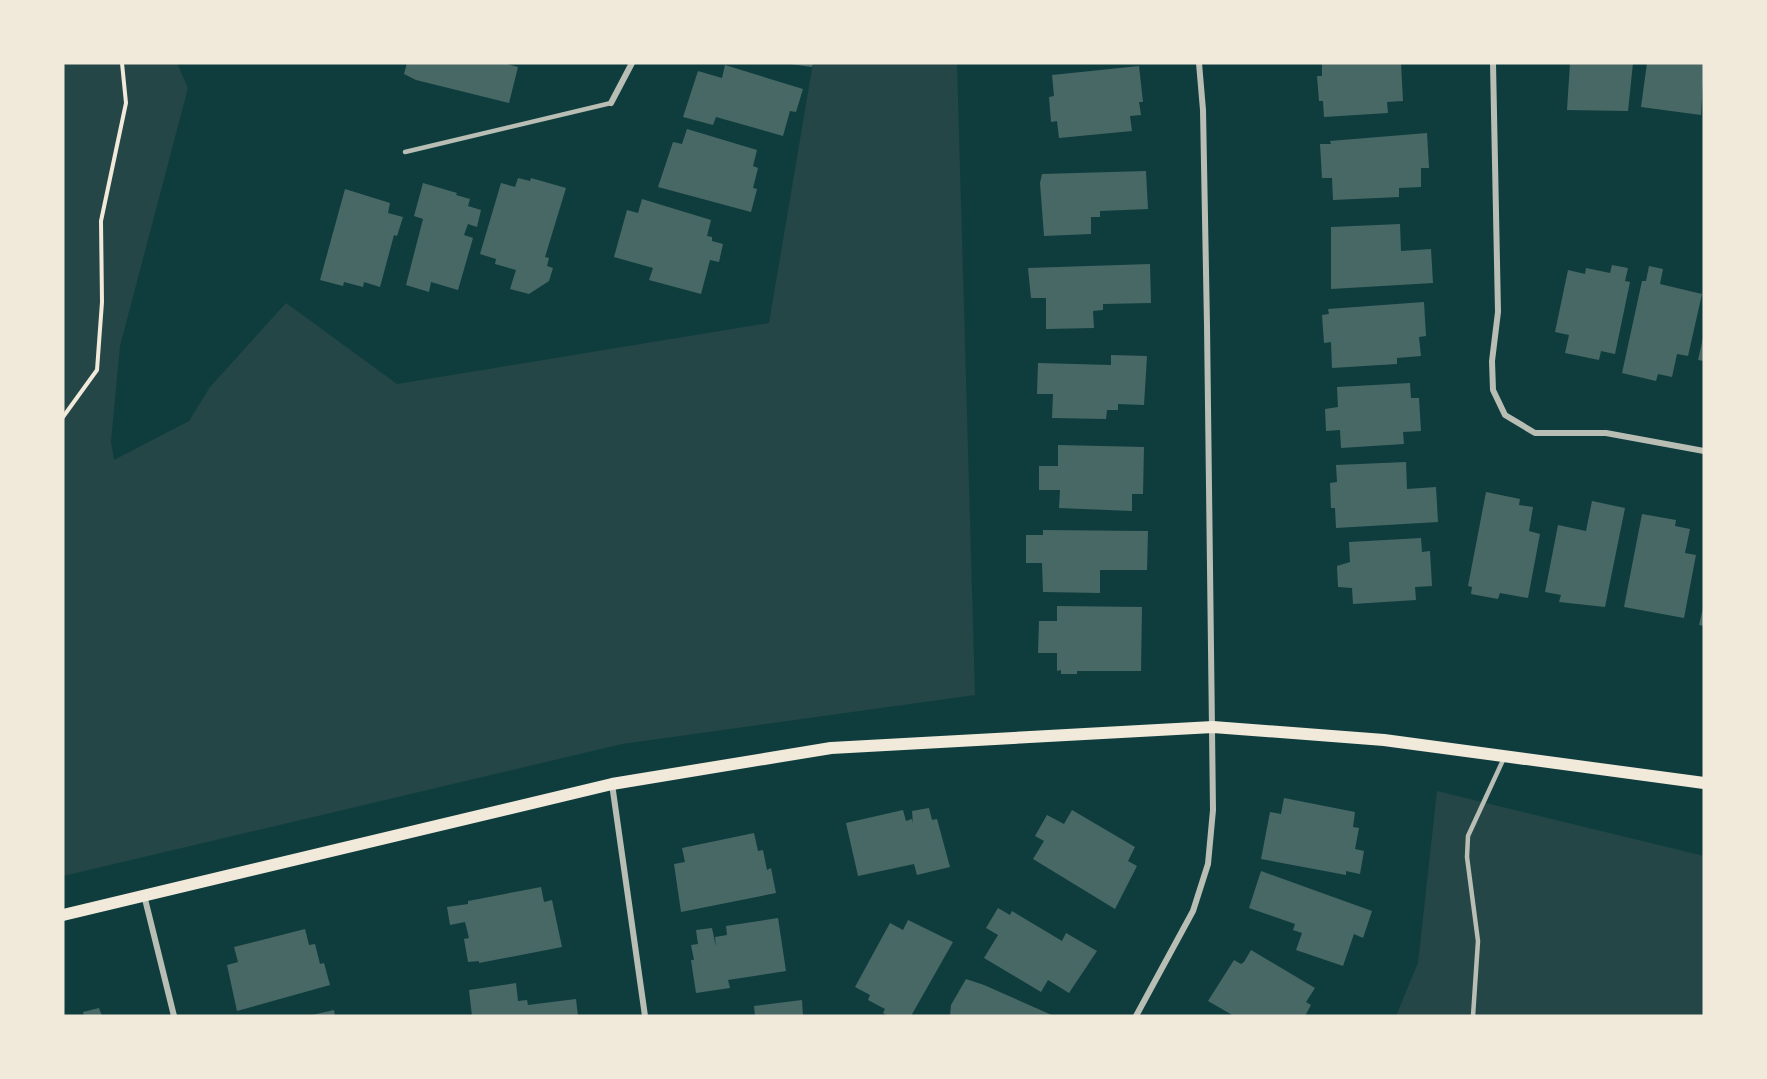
<svg xmlns="http://www.w3.org/2000/svg" width="1767" height="1079" font-family="'IBM Plex Sans',sans-serif">
<style>
.green{fill:#244646}
.building{fill:#486865}
.lines{fill:none;stroke-linecap:round;stroke-linejoin:round}
.path{stroke:#f1e9da;stroke-width:4}
.service{stroke:#b8beb3;stroke-width:4.5}
.minor{stroke:#b8beb3;stroke-width:6}
.secondary{stroke:#f1e9da;stroke-width:12}
</style>
<rect width="100%" height="100%" fill="#0f3d3e"/>
<g class="green">
<polygon points="63,63 177,63 188,88 120,346 111,441 114,460 189,421 210,387 286,303 397,384 769,323 813,63 957,63 975,695 622,744 63,876"/>
<polygon points="1437,791 1704,856 1704,1016 1396,1016 1418,963"/>
</g>
<g class="building">
<polygon points="407,63 504,63 518,67 509,103 416,80 404,74"/>
<polygon points="799,63 813,63 812,67 790,64"/>
<polygon points="1322,63 1401,63 1403,101 1387,102 1388,113 1324,117 1323,101 1319,101 1317,76 1322,76"/>
<polygon points="1570,63 1633,63 1628,111 1567,110"/>
<polygon points="1647,63 1704,63 1701,115 1641,107"/>
<polygon points="725,65 803,89 796,112 790,111 783,136 716,117 713,125 683,117 698,71 722,78"/>
<polygon points="1139,66 1143,102 1139,102 1141,115 1130,116 1132,131 1059,138 1057,121 1051,122 1049,97 1054,96 1052,75"/>
<polygon points="687,129 757,150 753,166 758,168 753,188 757,189 751,212 658,187 673,142 682,144"/>
<polygon points="1427,133 1429,168 1421,168 1421,187 1399,188 1399,197 1333,200 1332,178 1322,178 1320,144 1331,144 1330,141"/>
<polygon points="1146,171 1148,209 1100,211 1100,217 1091,217 1091,234 1044,236 1040,183 1042,174"/>
<polygon points="518,178 530,181 531,178 566,188 545,257 549,258 547,266 553,268 549,281 529,294 510,289 516,270 495,264 496,259 480,254 501,183 515,187"/>
<polygon points="423,183 457,193 456,195 470,199 468,206 481,210 477,227 468,224 464,235 473,238 458,290 431,282 429,292 406,285 423,219 414,216"/>
<polygon points="345,189 390,203 388,213 403,217 397,236 394,235 380,287 364,282 363,287 344,282 343,286 320,280"/>
<polygon points="642,199 711,220 707,236 712,237 712,241 723,244 719,262 710,260 701,294 649,280 653,268 614,257 627,210 638,213"/>
<polygon points="1400,224 1401,251 1431,249 1433,283 1331,289 1331,227"/>
<polygon points="1150,264 1151,303 1103,304 1103,310 1093,311 1094,328 1046,329 1046,298 1031,298 1028,268"/>
<polygon points="1612,265 1628,268 1625,281 1630,282 1615,354 1601,351 1599,360 1565,353 1569,335 1555,332 1568,270 1585,274 1586,268 1610,273"/>
<polygon points="1649,266 1663,269 1660,284 1702,294 1688,356 1677,354 1672,377 1658,374 1656,381 1622,373 1642,281 1646,281"/>
<polygon points="1424,302 1426,336 1419,337 1421,356 1397,358 1397,364 1332,368 1331,342 1324,343 1322,315 1329,314 1328,309"/>
<polygon points="1703,338 1704,338 1704,361 1698,360"/>
<polygon points="1111,355 1147,356 1144,405 1118,404 1118,410 1107,410 1106,419 1052,418 1053,394 1037,394 1038,363 1111,365"/>
<polygon points="1410,383 1411,398 1419,398 1421,431 1403,432 1404,444 1341,448 1340,430 1326,431 1325,409 1338,407 1337,387"/>
<polygon points="1058,445 1144,447 1143,494 1132,494 1132,511 1059,508 1060,490 1039,490 1039,466 1058,466"/>
<polygon points="1406,462 1407,489 1436,487 1438,522 1336,528 1335,508 1331,508 1330,483 1337,482 1336,465"/>
<polygon points="1486,492 1520,499 1519,505 1533,507 1529,531 1540,534 1528,598 1500,593 1498,599 1471,594 1472,587 1468,586"/>
<polygon points="1592,501 1625,508 1605,607 1559,602 1561,595 1545,592 1558,525 1586,531"/>
<polygon points="1642,514 1676,520 1675,526 1690,529 1685,553 1696,555 1684,618 1624,607"/>
<polygon points="1043,530 1148,531 1147,570 1100,570 1100,593 1043,592 1042,563 1026,563 1026,535 1043,535"/>
<polygon points="1421,538 1422,552 1430,551 1432,586 1415,587 1416,600 1353,604 1352,588 1338,587 1337,566 1350,562 1349,542"/>
<polygon points="1057,606 1142,607 1141,671 1077,671 1077,674 1061,674 1061,670 1057,671 1057,653 1038,653 1039,621 1057,621"/>
<polygon points="1703,608 1704,609 1704,626 1699,625"/>
<polygon points="1284,798 1355,812 1353,827 1359,828 1355,849 1364,851 1360,874 1346,871 1346,875 1261,859 1270,812 1281,814"/>
<polygon points="929,808 932,820 937,819 950,867 917,875 914,864 858,876 846,823 903,810 906,821 912,819 913,824 912,811"/>
<polygon points="1072,810 1135,847 1128,861 1137,866 1115,909 1033,859 1044,841 1035,836 1047,815 1064,824"/>
<polygon points="754,833 758,851 763,850 767,870 771,868 776,893 681,912 674,864 685,862 682,848"/>
<polygon points="1261,871 1372,911 1363,938 1354,934 1343,966 1296,950 1302,933 1293,930 1295,924 1249,908"/>
<polygon points="541,887 544,902 552,900 562,947 479,963 479,961 468,962 464,939 469,938 465,922 450,925 447,907 468,904 468,901"/>
<polygon points="998,908 1010,915 1012,911 1062,941 1066,933 1097,951 1069,993 1048,980 1041,992 984,958 998,935 986,928"/>
<polygon points="778,918 786,971 728,980 730,988 696,993 691,960 694,960 691,945 698,944 696,930 712,928 716,947 715,937 727,935 726,926"/>
<polygon points="908,920 953,942 911,1016 888,1016 883,1013 885,1009 868,1000 870,995 855,987 890,923 903,930"/>
<polygon points="305,929 309,945 315,944 320,964 324,963 330,985 237,1011 227,965 238,962 234,947"/>
<polygon points="1251,950 1315,988 1306,1002 1311,1005 1305,1016 1234,1016 1208,1001 1234,960 1241,964 1244,962"/>
<polygon points="966,979 984,985 1054,1016 950,1016 951,1005"/>
<polygon points="516,983 518,1001 527,1000 528,1005 576,999 578,1016 472,1016 469,990"/>
<polygon points="802,1000 803,1016 755,1016 754,1006"/>
<polygon points="99,1008 102,1016 84,1016 83,1012"/>
<polygon points="334,1010 335,1016 312,1016 312,1015"/>
</g>
<g class="lines">
<polyline class="path" points="63,417 97,370 102,302 101,221 126,103 122,63"/>
<g class="service">
<polyline points="405,152 611,103"/>
<polyline points="1473,1016 1478,941 1467,857 1468,836 1504,758"/>
</g>
<g class="minor">
<polyline points="1493,63 1498,312 1492,361 1493,390 1505,415 1535,433 1606,433 1704,451"/>
<polyline points="611,103 632,63"/>
<polyline points="612,784 645,1016"/>
<polyline points="144,895 174,1016"/>
<polyline points="1136,1016 1193,911 1208,864 1213,810 1207,325 1203,110 1199,63"/>
</g>
<polyline class="secondary" points="63,915 612,784 831,748 1213,727 1384,740 1704,783"/>
</g>
<rect width="1767" height="1079" fill="none" stroke="#f1e9da" stroke-width="129"/>
</svg>
